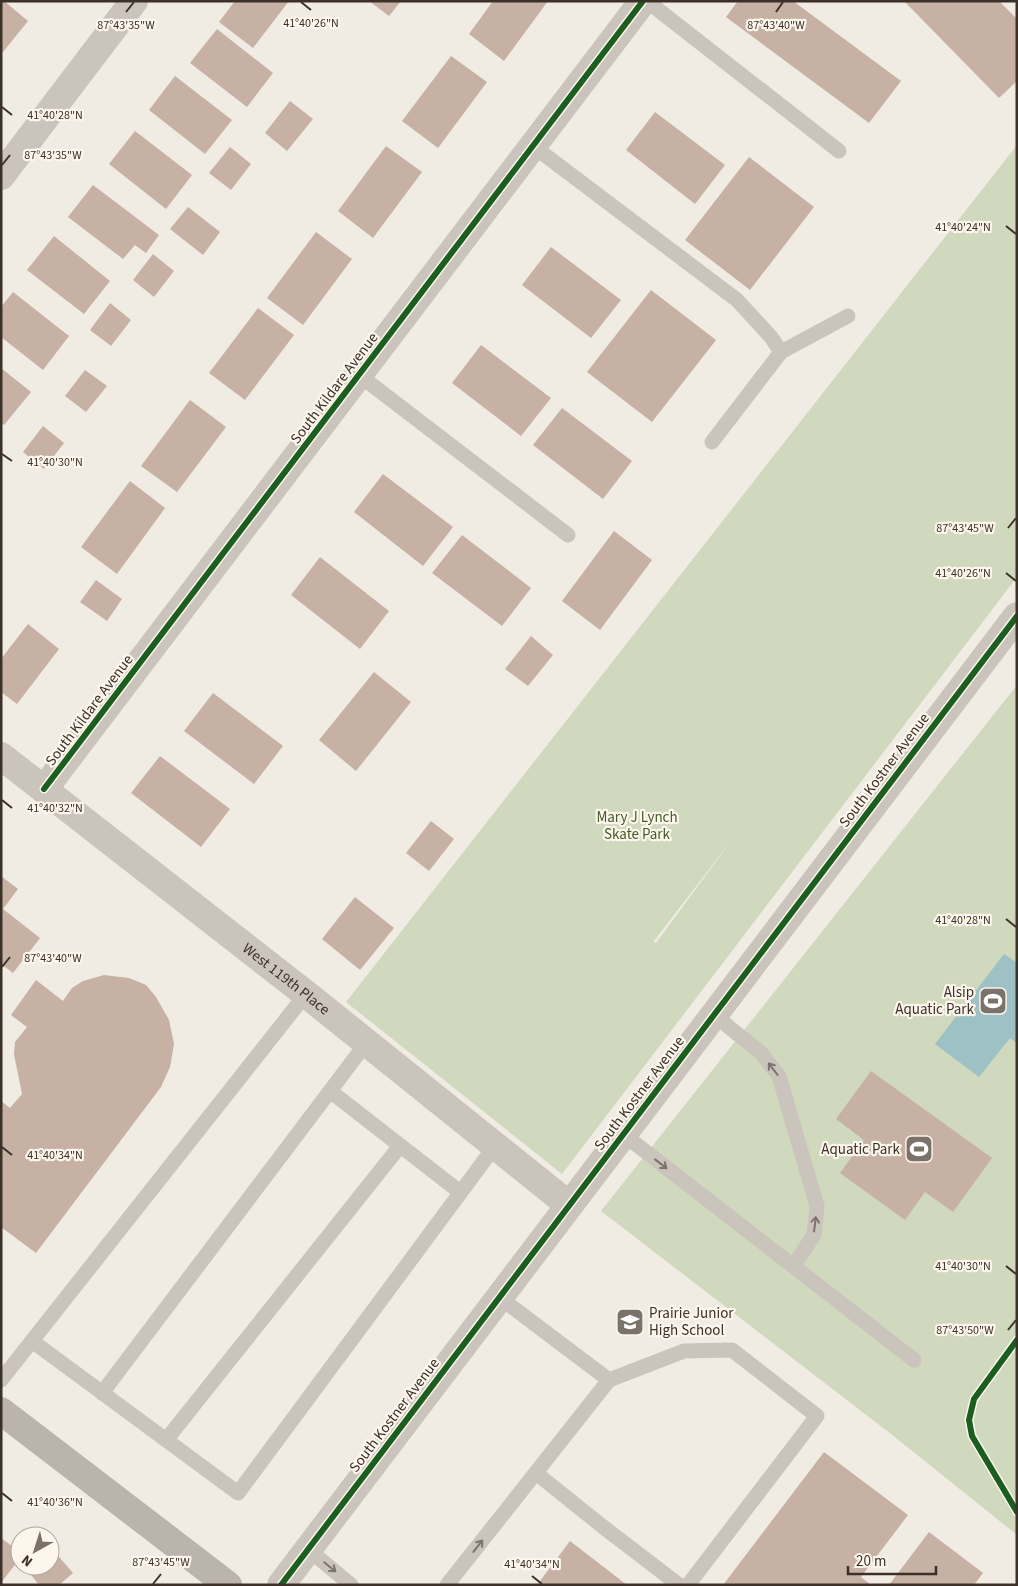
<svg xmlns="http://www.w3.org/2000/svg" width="1018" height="1586" font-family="'Source Sans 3',sans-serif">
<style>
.green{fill:#d0d8bd;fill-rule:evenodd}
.water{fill:#9dc1c4}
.building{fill:#c6b1a4}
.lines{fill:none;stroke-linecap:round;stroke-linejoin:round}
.lane{stroke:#cac4bd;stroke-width:15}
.street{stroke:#cac4bd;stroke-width:28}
.secondary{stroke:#bab4ad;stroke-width:28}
.cycleway-casing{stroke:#fcf6ec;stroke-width:9}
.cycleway{stroke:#1b5e20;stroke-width:6}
.oneway{stroke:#7c736c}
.ticks{fill:none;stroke:#3c3129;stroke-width:2}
.labels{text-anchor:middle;stroke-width:4.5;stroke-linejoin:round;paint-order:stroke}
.street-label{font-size:15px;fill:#3c3129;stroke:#fcf6ec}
.park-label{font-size:15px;fill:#465d2a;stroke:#fcf6ec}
.poi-label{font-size:15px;fill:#3c3129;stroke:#fcf6ec;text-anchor:end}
.ticks-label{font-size:12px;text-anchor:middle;fill:#3c3129;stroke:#fcf6ec;stroke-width:4.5;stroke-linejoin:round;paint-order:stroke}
</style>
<rect width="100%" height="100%" fill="#f0ece4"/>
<g class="green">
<path d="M1017,145V577L562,1174L346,1002ZM734,837L656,943L654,942V941Z"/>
<polygon points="1017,685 1017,1535 891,1434 601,1211"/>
</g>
<polygon class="water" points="1004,954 1017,963 1017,1043 1010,1038 979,1077 935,1044"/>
<g class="building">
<polygon points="1,1 4,1 28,21 3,52 1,50"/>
<polygon points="235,1 289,1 253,48 219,22"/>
<polygon points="369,1 401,1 389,16"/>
<polygon points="493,1 548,1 504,61 469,34"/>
<polygon points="738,1 793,1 901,81 869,123 726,17"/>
<polygon points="904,1 999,1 1017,19 1017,81 999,98"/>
<polygon points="217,29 273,73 247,107 190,63"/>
<polygon points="451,56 487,82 438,148 402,121"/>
<polygon points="175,76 232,120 205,154 149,110"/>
<polygon points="290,101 313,119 287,151 265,133"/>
<polygon points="655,112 725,165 695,204 626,150"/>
<polygon points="135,131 192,175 166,209 109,164"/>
<polygon points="386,146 422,172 373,238 338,211"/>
<polygon points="230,147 251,164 231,190 209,173"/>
<polygon points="749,157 814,207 750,290 685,240"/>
<polygon points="93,185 159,235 146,253 135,245 123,259 68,217"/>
<polygon points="188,207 220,232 203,255 170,229"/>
<polygon points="316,232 352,259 303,325 267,298"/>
<polygon points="54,236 110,281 84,314 27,270"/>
<polygon points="551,247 621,300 591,338 522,285"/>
<polygon points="153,254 174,271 154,297 133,280"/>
<polygon points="651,290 716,340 652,422 587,372"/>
<polygon points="13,292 69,336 43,370 1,337 1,307"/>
<polygon points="110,303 131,320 111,346 90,330"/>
<polygon points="258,308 294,335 245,400 209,373"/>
<polygon points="481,345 551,398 521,436 452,383"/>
<polygon points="1,368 31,392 4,425 1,423"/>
<polygon points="85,370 107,386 86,412 65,396"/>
<polygon points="190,400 226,427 177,492 141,466"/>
<polygon points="562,408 632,461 603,499 533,445"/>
<polygon points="43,426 64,443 44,469 23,452"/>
<polygon points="383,474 453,527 423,566 354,512"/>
<polygon points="130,481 165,508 117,574 81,547"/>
<polygon points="614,531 652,560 600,630 562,601"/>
<polygon points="462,535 531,588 502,626 432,573"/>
<polygon points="320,557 389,611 360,649 291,595"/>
<polygon points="96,580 122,599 107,621 80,602"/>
<polygon points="28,624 59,649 17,704 1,692 1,659"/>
<polygon points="531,636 553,655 528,686 505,669"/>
<polygon points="374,672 411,702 356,771 319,740"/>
<polygon points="213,693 283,746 254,784 184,731"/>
<polygon points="160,756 230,809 201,847 131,793"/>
<polygon points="431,821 454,839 429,871 406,853"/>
<polygon points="1,876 18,889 3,909 40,938 13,973 1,964"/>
<polygon points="355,897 394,928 360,970 322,939"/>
<polygon points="104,975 129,978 146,985 156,997 169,1020 174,1044 170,1067 161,1087 36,1253 1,1227 1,1101 10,1108 22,1094 14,1054 15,1042 27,1027 11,1015 36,980 63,1001 72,988 83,981"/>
<polygon points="871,1071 992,1158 953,1212 925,1192 905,1220 840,1173 864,1140 836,1119"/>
<polygon points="824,1452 908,1515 861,1577 871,1585 723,1585"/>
<polygon points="929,1532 983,1573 974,1585 889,1585"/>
<polygon points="1,1538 20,1552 20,1558 1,1583"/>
<polygon points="570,1541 627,1585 537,1585"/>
<polygon points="53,1550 73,1573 59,1585 39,1585 28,1571 34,1566 50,1566 50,1552"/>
</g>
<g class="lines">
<g class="lane">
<polyline points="647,1 839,151"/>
<polyline points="533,146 737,300 771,337 781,352 712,442"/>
<polyline points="781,352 848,316"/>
<polyline points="359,375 568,535"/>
<polyline points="714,1015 761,1053 779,1076 817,1206 814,1235 793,1266"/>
<polyline points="330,1091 460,1192"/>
<polyline points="623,1134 914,1360"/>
<polyline points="499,1297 609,1380 684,1351 732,1350 817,1416 688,1585"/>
<polyline points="32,1341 238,1493 495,1146"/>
<polyline points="1,1380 306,994"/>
<polyline points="102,1393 367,1042"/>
<polyline points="166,1440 400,1146"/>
<polyline points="536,1473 602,1526 679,1585"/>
<polyline points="308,1549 351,1585"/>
<polyline points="447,1585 609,1380"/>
</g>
<g class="street">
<polyline points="1,176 134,1"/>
<path id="s1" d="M1,756L306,994L569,1205"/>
<polyline points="44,789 643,1"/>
<polyline points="281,1585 1017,616"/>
</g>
<polyline class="secondary" points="1,1411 228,1585"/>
<defs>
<g id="cycleway">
<polyline points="44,789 643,1"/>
<polyline points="1017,1340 974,1399 969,1420 972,1436 1017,1512"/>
<polyline points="281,1585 1017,616"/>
</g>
</defs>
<use href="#cycleway" class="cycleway-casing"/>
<use href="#cycleway" class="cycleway"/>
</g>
<defs><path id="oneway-shaft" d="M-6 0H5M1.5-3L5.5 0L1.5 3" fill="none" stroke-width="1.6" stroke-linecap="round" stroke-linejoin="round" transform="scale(1.25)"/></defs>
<g class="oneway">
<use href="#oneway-shaft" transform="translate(773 1069) rotate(-128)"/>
<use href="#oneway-shaft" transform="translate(661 1164) rotate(38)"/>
<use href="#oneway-shaft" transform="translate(815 1224) rotate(-83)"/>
<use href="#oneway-shaft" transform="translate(478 1546) rotate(-52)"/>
<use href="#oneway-shaft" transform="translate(330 1567) rotate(39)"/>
</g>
<path class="ticks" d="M301,2L311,10M126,12L134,2M776,12L783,2M2,107L12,115M2,165L10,155M1006,226L1016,234M2,454L12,461M1008,528L1016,518M1006,573L1016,581M2,800L12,808M1006,919L1016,927M2,967L10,957M2,1147L12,1155M1006,1266L1016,1274M1008,1330L1016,1320M2,1493L12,1501M532,1576L542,1584M153,1584L161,1574"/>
<defs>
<symbol id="stadium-square" viewBox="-11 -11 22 22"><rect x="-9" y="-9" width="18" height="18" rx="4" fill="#7b726a" stroke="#fcf6ec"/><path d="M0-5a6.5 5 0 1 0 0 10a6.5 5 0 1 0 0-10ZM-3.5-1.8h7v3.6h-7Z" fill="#fff"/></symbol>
<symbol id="school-square" viewBox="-11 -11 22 22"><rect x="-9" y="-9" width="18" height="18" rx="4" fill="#7b726a" stroke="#fcf6ec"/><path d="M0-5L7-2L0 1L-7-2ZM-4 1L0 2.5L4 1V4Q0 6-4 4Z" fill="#fff"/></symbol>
</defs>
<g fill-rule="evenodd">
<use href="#stadium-square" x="977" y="985" width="32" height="32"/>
<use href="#stadium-square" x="903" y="1133" width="32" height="32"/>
<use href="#school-square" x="614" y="1306" width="32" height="32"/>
</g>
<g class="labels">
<g class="street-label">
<text transform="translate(334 388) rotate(-53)" y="5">South Kildare Avenue</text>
<text transform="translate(89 710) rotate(-53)" y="5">South Kildare Avenue</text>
<text transform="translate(884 770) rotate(-53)" y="5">South Kostner Avenue</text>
<text dy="5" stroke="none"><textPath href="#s1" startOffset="362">West 119th Place</textPath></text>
<text transform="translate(639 1093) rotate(-53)" y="5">South Kostner Avenue</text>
<text transform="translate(394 1415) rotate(-53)" y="5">South Kostner Avenue</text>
</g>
<g class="park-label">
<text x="637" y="822">Mary J Lynch<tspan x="637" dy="17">Skate Park</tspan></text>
</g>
<g class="poi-label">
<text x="974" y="997">Alsip<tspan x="974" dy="17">Aquatic Park</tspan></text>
<text x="900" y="1154">Aquatic Park</text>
<text x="649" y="1318" text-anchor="start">Prairie Junior<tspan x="649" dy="17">High School</tspan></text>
</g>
</g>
<g class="ticks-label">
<text x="311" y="27">41°40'26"N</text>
<text x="126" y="29">87°43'35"W</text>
<text x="776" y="29">87°43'40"W</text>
<text x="55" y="119">41°40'28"N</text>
<text x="53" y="159">87°43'35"W</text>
<text x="963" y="231">41°40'24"N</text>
<text x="55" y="466">41°40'30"N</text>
<text x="965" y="532">87°43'45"W</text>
<text x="963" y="577">41°40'26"N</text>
<text x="55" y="812">41°40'32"N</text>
<text x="963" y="924">41°40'28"N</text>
<text x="53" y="962">87°43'40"W</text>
<text x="55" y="1159">41°40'34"N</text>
<text x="963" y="1270">41°40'30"N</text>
<text x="965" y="1334">87°43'50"W</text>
<text x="55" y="1506">41°40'36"N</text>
<text x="161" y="1566">87°43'45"W</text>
<text x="532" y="1568">41°40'34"N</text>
</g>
<rect width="1018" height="1586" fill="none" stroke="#3c3129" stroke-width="5"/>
<g transform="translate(35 1551) rotate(219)"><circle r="24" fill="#fcf6ec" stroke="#afa79e"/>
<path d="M0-4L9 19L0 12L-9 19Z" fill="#7b726a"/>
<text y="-8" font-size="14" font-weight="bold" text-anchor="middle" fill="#3c3129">N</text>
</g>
<path d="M848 1566v8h88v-8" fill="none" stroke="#3c3129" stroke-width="2.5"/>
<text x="856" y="1566" font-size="15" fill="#3c3129" stroke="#fcf6ec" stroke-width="4" paint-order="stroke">20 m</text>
</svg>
